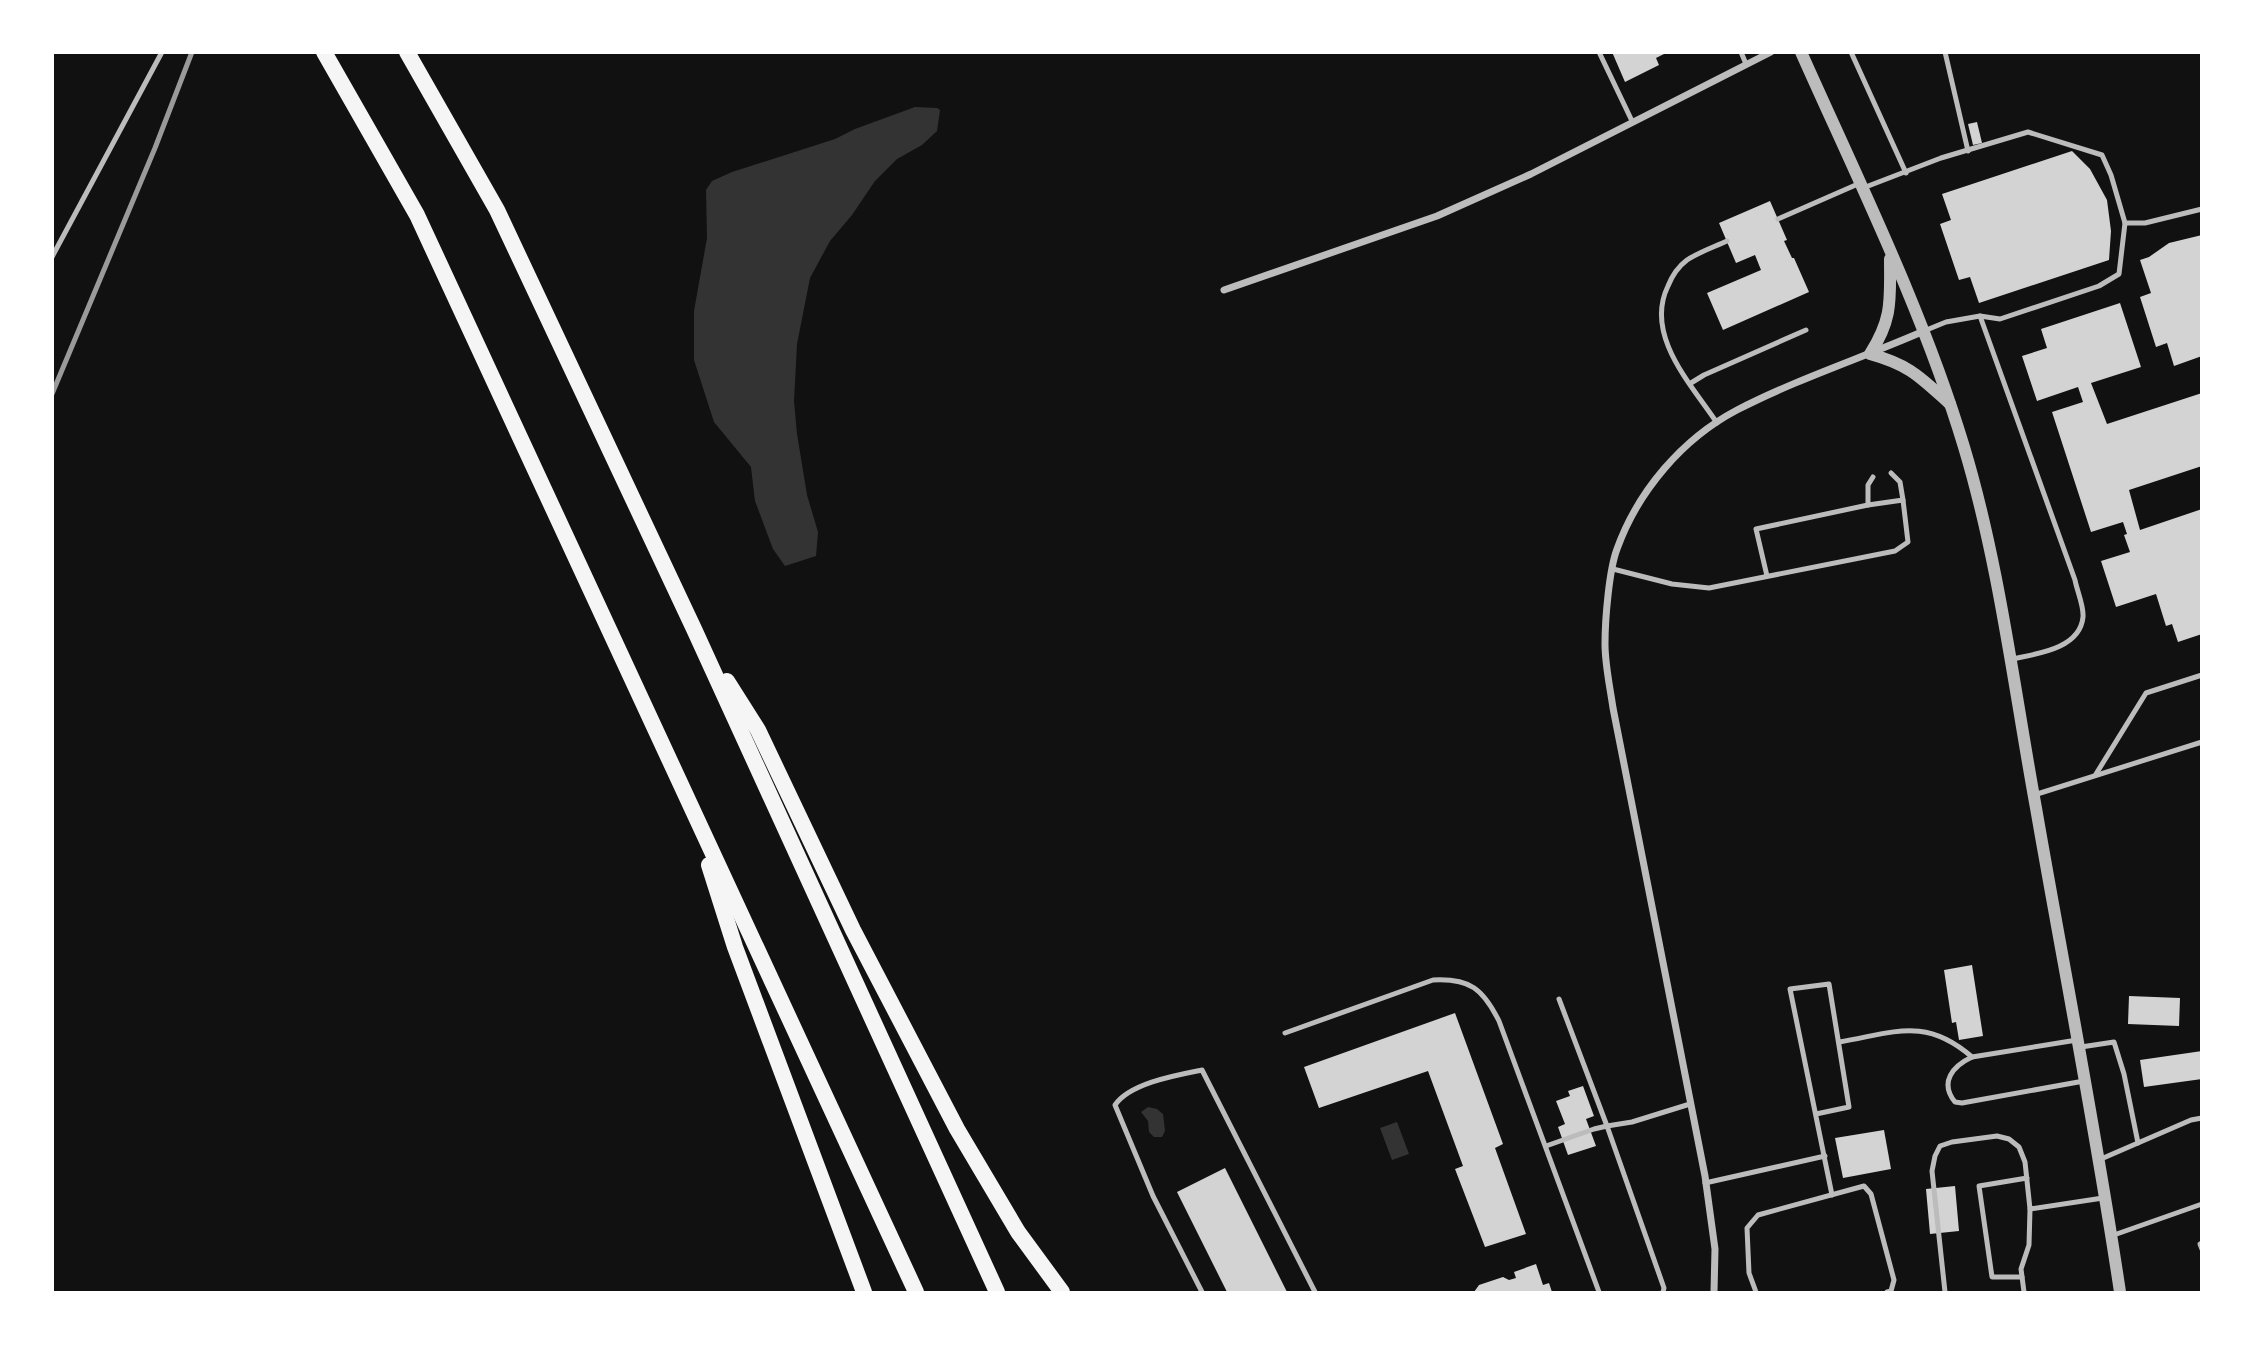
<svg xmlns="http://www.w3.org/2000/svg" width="2254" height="1345" font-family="Jost,sans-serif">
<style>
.water{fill:#333}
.building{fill:#d3d3d3}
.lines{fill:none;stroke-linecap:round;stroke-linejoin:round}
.service{stroke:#bcbcbc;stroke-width:5}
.minor{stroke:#bcbcbc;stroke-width:7}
.tertiary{stroke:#bcbcbc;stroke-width:12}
.trunk{stroke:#f5f5f5;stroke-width:16}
.rail{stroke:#9a9a9a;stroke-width:5}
</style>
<rect width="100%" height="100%" fill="#111"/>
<g class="water">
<polygon points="915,107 937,108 940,110 937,131 922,145 897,159 875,181 852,215 830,241 810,278 797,344 794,401 797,434 807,495 818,532 816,556 785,566 773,549 755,501 751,467 714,422 694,360 694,311 707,238 706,190 712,181 732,172 835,139 855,129"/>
<polygon points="1148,1107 1157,1109 1163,1114 1165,1131 1162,1137 1154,1137 1149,1132 1148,1121 1141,1112"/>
<polygon points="1397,1122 1409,1154 1392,1160 1380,1128"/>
</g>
<g class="building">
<polygon points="1612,52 1668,52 1656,58 1659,65 1625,82"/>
<polygon points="1977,122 1982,143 1973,145 1968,124"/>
<polygon points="2072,151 2090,169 2107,200 2111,231 2109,260 1979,303 1970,277 1959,280 1940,224 1951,220 1942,194"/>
<polygon points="1770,201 1787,240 1784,241 1792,258 1794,258 1809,292 1723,330 1707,293 1761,270 1755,255 1736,263 1719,223"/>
<polygon points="2202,235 2202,356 2174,366 2167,343 2156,347 2140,297 2151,293 2140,260 2149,257 2169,243"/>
<polygon points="2120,303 2141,367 2091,383 2107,424 2202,393 2202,466 2129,490 2140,530 2202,509 2202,634 2178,642 2172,624 2166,626 2156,594 2116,607 2101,561 2130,552 2124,535 2127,534 2123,522 2091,532 2052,412 2083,402 2078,387 2037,401 2022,356 2047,348 2041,329"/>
<polygon points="1972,965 1983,1036 1959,1040 1956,1022 1952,1023 1944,970"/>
<polygon points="2129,996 2180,998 2179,1026 2128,1024"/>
<polygon points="1455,1013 1503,1144 1495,1148 1526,1234 1485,1247 1455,1169 1463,1166 1428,1071 1319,1108 1304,1067"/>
<polygon points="2202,1051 2202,1079 2144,1087 2140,1060"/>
<polygon points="1583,1086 1594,1116 1586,1119 1596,1146 1568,1155 1558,1127 1565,1124 1556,1101 1570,1096 1568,1091"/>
<polygon points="1884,1130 1891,1169 1843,1178 1835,1138"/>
<polygon points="1225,1168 1287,1292 1227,1292 1177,1192"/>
<polygon points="1955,1186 1959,1231 1930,1234 1926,1189"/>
<polygon points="1536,1264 1543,1285 1549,1283 1552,1292 1474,1292 1479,1285 1503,1277 1509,1280 1516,1278 1514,1272"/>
</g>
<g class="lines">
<g class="service">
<polyline points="1599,52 1632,121"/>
<polyline points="1741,52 1746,64"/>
<polyline points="1851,52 1906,173"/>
<polyline points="1945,52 1968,151"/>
<polyline points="1863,188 1941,158 2028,132 2102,155 2111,175 2125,223 2145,223 2202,209"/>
<polyline points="1778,219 1858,184"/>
<polyline points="52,257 162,52"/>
<path d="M1980,316L2075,580C2077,591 2084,606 2083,617C2080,649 2036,654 2012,659"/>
<polyline points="1924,331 1946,322 1980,316 2000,319 2099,286 2119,274 2125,223"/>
<polyline points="1691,383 1704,375 1806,330"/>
<path d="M1717,423C1691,384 1644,335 1668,286C1672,276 1679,266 1687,260C1699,252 1714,247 1727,241"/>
<polyline points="1891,473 1900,482 1903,500"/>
<polyline points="1868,505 1868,485 1873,477"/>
<polyline points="1613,569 1672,584 1709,588 1895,551 1908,542 1903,500 1868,505 1756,529 1767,576"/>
<polyline points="2096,774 2146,693 2202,675"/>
<polyline points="2034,795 2202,742"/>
<polyline points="1559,999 1607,1126 1632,1122 1690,1104"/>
<path d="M1285,1033L1433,980C1470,978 1483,989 1499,1021L1599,1292"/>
<path d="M2077,1040L1972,1057C1953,1066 1939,1082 1955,1102L1962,1103L2084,1081"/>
<path d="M1839,1042C1894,1033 1925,1016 1972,1057"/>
<polyline points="2081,1047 2114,1042 2124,1074 2138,1143"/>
<polyline points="1816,1114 1849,1107 1829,984 1790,989 1832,1195"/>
<polyline points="1546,1146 1594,1129 1607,1126 1664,1288 1663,1292"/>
<polyline points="2101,1159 2191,1120 2202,1118"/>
<polyline points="1705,1183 1825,1156"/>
<polyline points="2030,1209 2103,1198"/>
<polyline points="2111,1236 2202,1204"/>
<polyline points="2202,1243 2200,1244 2202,1249"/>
<polyline points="2022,1277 1992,1277 1979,1186 2027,1178"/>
<path d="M1202,1292L1153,1196L1115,1105C1130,1083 1177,1075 1202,1070L1315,1292"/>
<polyline points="1756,1292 1749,1273 1747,1228 1758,1215 1864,1186 1871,1194 1894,1280 1891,1291 1887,1292"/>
<polyline points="1945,1292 1932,1171 1935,1156 1940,1146 1952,1142 1997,1136 2009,1139 2019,1147 2025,1162 2030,1209 2029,1245 2021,1269 2024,1292"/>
</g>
<g class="minor">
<polyline points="1224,290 1437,216 1531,174 1771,52"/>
<path d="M1714,1292L1715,1249L1705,1176L1613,708C1610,687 1605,665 1605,644C1605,620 1609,570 1617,549C1638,491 1682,439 1737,410C1797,379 1862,358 1924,331"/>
</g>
<g class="tertiary">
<path d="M1801,52C1859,182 1923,311 1964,447C1999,563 2014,688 2036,808C2064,969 2096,1131 2120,1292"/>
<path d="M1890,259C1890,300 1893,318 1870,354C1910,365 1920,377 1950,404"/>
</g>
<g class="trunk">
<polyline points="324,52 417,215 916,1292"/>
<polyline points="407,52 497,210 694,629 997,1292"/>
<polyline points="727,681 758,730 853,930 957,1129 1018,1232 1062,1292"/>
<polyline points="709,865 735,947 864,1292"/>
</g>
<polyline class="rail" points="52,394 155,148 192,52"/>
</g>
<rect width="2254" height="1345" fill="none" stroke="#ffffff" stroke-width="108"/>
</svg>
